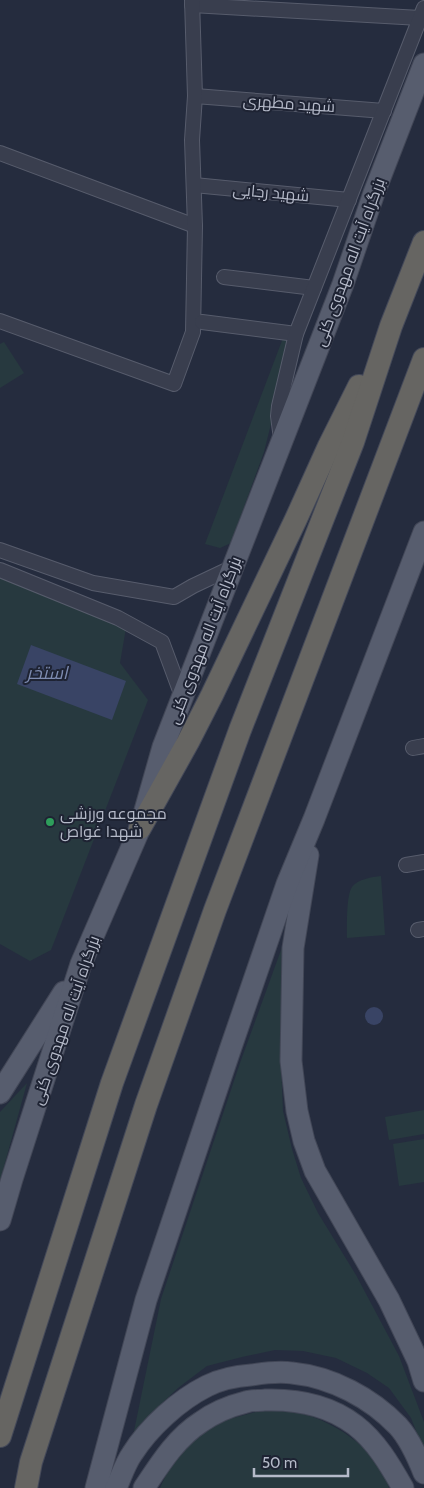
<svg xmlns="http://www.w3.org/2000/svg" width="424" height="1488" font-family="Cabin,Cairo,sans-serif">
<style>
.green{fill:#27393f}
.water{fill:#394465}
.lines{fill:none;stroke-linecap:round;stroke-linejoin:round}
.minor-casing{stroke:#575c6c;stroke-width:16}
.primary-casing{stroke:#424757;stroke-width:23}
.trunk-casing{stroke:#444959;stroke-width:24}
.minor{stroke:#393e4e;stroke-width:14}
.primary{stroke:#575d6e;stroke-width:21}
.trunk{stroke:#666562;stroke-width:22}
.leisure-dot{fill:#2e9e5b;stroke:#1e2333;stroke-width:2}
.labels{text-anchor:middle;stroke-width:4;stroke-linejoin:round;paint-order:stroke}
.street-label{font-size:16px;fill:#b5bac9;stroke:#1e2333}
.poi-label{font-size:16px;fill:#b5bac9;stroke:#1e2333;text-anchor:start}
.water-label{font-size:18px;font-style:italic;fill:#7d8bb0;stroke:#1e2333}
</style>
<rect width="100%" height="100%" fill="#252c3e"/>
<g class="green">
<polygon points="283,338 292,340 264,452 231,543 220,548 205,544"/>
<polygon points="4,342 24,373 0,388 0,344"/>
<polygon points="0,578 126,628 120,663 148,700 51,950 30,961 0,944"/>
<path d="M381,876L385,935L347,938C347,927 346,896 352,887C358,879 372,877 381,876Z"/>
<polygon points="285,939 281,1064 283,1111 292,1149 301,1178 318,1213 356,1275 399,1356 424,1422 424,1451 411,1418 389,1388 367,1373 336,1358 303,1351 275,1350 242,1357 207,1366 178,1388 153,1412 133,1436 161,1299 240,1063"/>
<polygon points="27,1083 0,1181 0,1112"/>
<polygon points="424,1110 424,1134 389,1140 385,1117"/>
<polygon points="424,1139 424,1182 399,1186 393,1144"/>
<path d="M264,1410C272,1410 282,1410 291,1411C330,1418 378,1448 389,1488H160L169,1468L183,1450L203,1432L229,1419Z"/>
</g>
<g class="water">
<polygon points="31,645 126,681 112,720 17,684"/>
<circle cx="374" cy="1016" r="9"/>
</g>
<g class="lines">
<defs>
<g id="minor">
<polyline points="192,5 420,18"/>
<polyline points="195,96 384,111"/>
<polyline points="0,153 195,226"/>
<polyline points="194,185 349,200"/>
<polyline points="224,277 314,288"/>
<polyline points="0,321 174,384 193,332 195,226 192,140 195,96 192,0"/>
<polyline points="202,322 296,334"/>
<polyline points="281,439 278,416 279,406 296,334 424,8"/>
<polyline points="0,550 93,583 174,597 193,586 231,568"/>
<polyline points="0,570 118,618 162,642 182,696"/>
<polyline points="413,748 424,746"/>
<polyline points="406,865 424,862"/>
<polyline points="418,930 424,929"/>
</g>
<g id="primary">
<polyline points="308,855 293,948 291,1061 297,1111 304,1141 315,1171 389,1300 418,1361 424,1381"/>
<polyline points="0,1093 64,992"/>
<polyline points="0,1220 12,1179 81,964 140,828 163,747 343,284 374,193 424,64"/>
<polyline points="96,1488 146,1300 230,1050 287,884 314,819 424,532"/>
<path d="M116,1488C121,1477 125,1464 132,1454C149,1427 179,1400 207,1386C221,1379 236,1376 251,1375C264,1373 279,1371 292,1373C332,1377 371,1398 398,1426C409,1438 418,1458 424,1473"/>
<path d="M144,1488C160,1464 176,1438 201,1422C215,1412 230,1406 246,1402C252,1400 259,1401 265,1400C297,1399 329,1405 355,1425C376,1441 390,1465 403,1488"/>
</g>
<g id="trunk">
<polyline points="140,828 188,742 212,695 296,519 329,446 359,386"/>
<polyline points="0,1436 112,1083 240,730 353,442 391,326 424,242"/>
<polyline points="26,1488 31,1462 146,1105 215,910 424,359"/>
</g>
</defs>
<use href="#minor" class="minor-casing"/>
<use href="#primary" class="primary-casing"/>
<use href="#trunk" class="trunk-casing"/>
<use href="#minor" class="minor"/>
<use href="#primary" class="primary"/>
<use href="#trunk" class="trunk"/>
</g>
<circle class="leisure-dot" cx="50" cy="822" r="5"/>
<g class="labels">
<g class="street-label">
<text transform="translate(289 103) rotate(4)" y="6">شهید مطهری</text>
<text transform="translate(271 192) rotate(5)" y="6">شهید رجایی</text>
<text transform="translate(349 262) rotate(-70)" y="6">بزرگراه آیت اله مهدوی کنی</text>
<text transform="translate(204 640) rotate(-69)" y="6">بزرگراه آیت اله مهدوی کنی</text>
<text transform="translate(65 1020) rotate(-71)" y="6">بزرگراه آیت اله مهدوی کنی</text>
</g>
<g class="poi-label">
<text x="60" y="819">مجموعه ورزشی<tspan x="60" dy="18">شهدا غواص</tspan></text>
</g>
<g class="water-label">
<text x="47" y="679">استخر</text>
</g>
</g>
<path d="M254 1468v8h94v-8" fill="none" stroke="#b5bac9" stroke-width="2.5"/>
<text x="262" y="1468" font-size="15" fill="#b5bac9" stroke="#1e2333" stroke-width="4" paint-order="stroke">50 m</text>
</svg>
